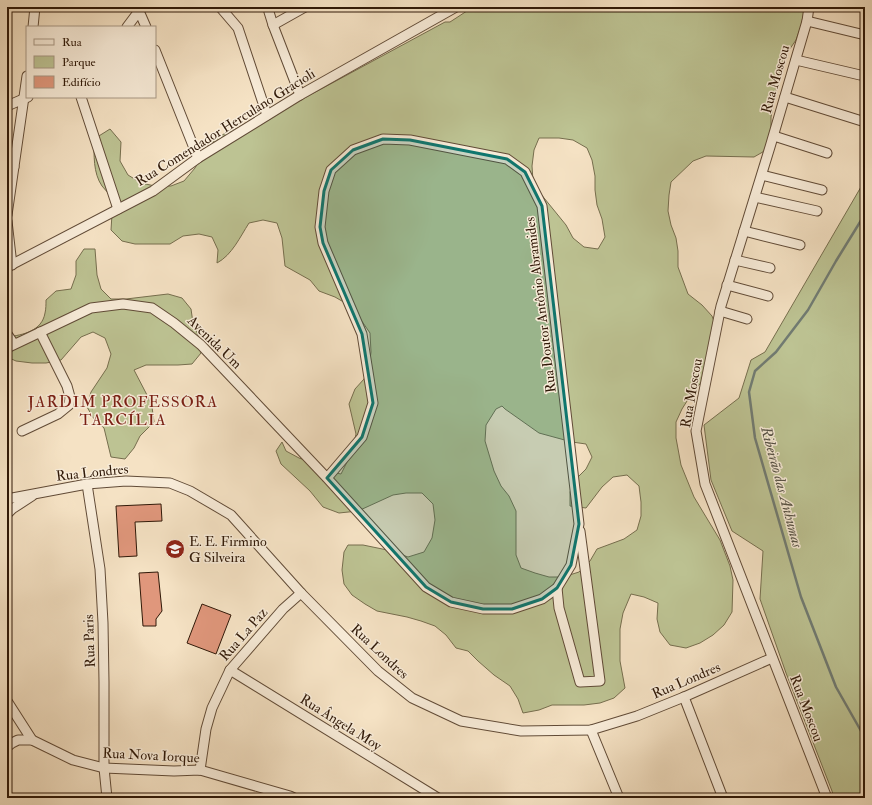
<svg xmlns="http://www.w3.org/2000/svg" width="872" height="805" font-family="'IM FELL Double Pica',serif">
<style>
.green{fill:#bdc393;stroke:#766e4e;fill-rule:evenodd}
.lines{fill:none;stroke-linecap:round;stroke-linejoin:round}
.stream{stroke:#717b72;stroke-width:2.5}
.building{fill:#e0977c;stroke:#301908}
.minor-casing{stroke:#614b37;stroke-width:11}
.minor{stroke:#f8ecd9;stroke-width:9}
.marked{fill:#0f766e;fill-opacity:0.2;stroke:#0f766e;stroke-width:3;stroke-linejoin:round}
.labels{text-anchor:middle;stroke-width:3;stroke-linejoin:round;paint-order:stroke}
.street-label{font-size:14px;fill:#301908;stroke:#f8ecd9}
.poi-label{font-size:14px;fill:#301908;stroke:#f8ecd9;text-anchor:start}
.water-label{font-size:15px;font-style:italic;fill:#565246;stroke:#f8ecd9}
.quarter-label{font-size:16px;letter-spacing:1px;fill:#7a1f14;stroke:#f8ecd9}
</style>
<rect width="100%" height="100%" fill="#f5e2c4"/>
<filter id="stains"><feTurbulence type="fractalNoise" baseFrequency=".005" numOctaves="4"/><feColorMatrix values="0 0 0 0 .2 0 0 0 0 .09 0 0 0 0 .02 0 0 0 .5 -.17"/></filter>
<radialGradient id="worn" r=".72"><stop offset=".6" stop-color="#630" stop-opacity="0"/><stop offset="1" stop-color="#630" stop-opacity=".3"/></radialGradient>
<g class="green">
<path d="M473,7H808L796,40L785,56L780,69L771,117V133L768,149L754,157L706,156L693,161L671,182L669,195L668,211L671,225L676,238L678,251V267L688,294L702,305L712,316L717,329L706,377L692,393L682,409L676,422V438L681,465L694,497L720,540L730,566L733,580L732,612L724,625L713,635L700,643L686,648L670,645L660,632L657,619L658,603L644,597L631,594L623,613L620,629V661L625,688L614,698L600,703L584,705H552L539,710L523,713L518,699L510,686L494,675L478,661L468,651L456,648L446,635L435,626L421,621L407,617L377,611L365,604L352,595L344,584L342,570L344,552L348,545H363L392,551L408,557L424,552L432,538L435,520L433,504L422,493H406L393,495L358,511L339,513L323,507L310,491L281,464L276,451L282,442L286,451L299,458L313,463L327,471L341,474L352,452L356,434L349,404L355,389L364,379L369,367L371,352L370,333L359,317L347,304L335,297L319,291L310,280L285,266L282,238L277,223L263,220L249,223C240,237 232,255 217,263L218,250L212,237L199,234L183,236L170,244H135L122,241L111,230L112,214L115,201C111,196 106,191 102,186C93,173 94,155 94,139L110,129L121,142L120,161L128,175L141,183L155,186H171L184,181L195,168L203,154L216,138L230,131L273,115L445,22H450ZM539,138H559L573,140L587,148L592,160L595,176V190L597,205L602,219L605,237L598,249L584,247L573,238L566,225L540,193L533,181L532,166L534,150ZM502,406L505,409L539,433L572,442L586,444L592,457L586,469L575,480L570,492V506L586,508L602,487L613,477L627,475L639,486L641,502V516L637,530L624,539L597,549L590,561L579,572L563,577H549L535,573L521,568L516,555V511L509,496L501,486L494,471L485,441L486,425L496,409Z"/>
<polygon points="865,180 865,798 834,798 832,791 786,673 760,599 763,551 732,531 711,480 704,425 739,398 751,360 765,352"/>
<path d="M84,249H95L97,275L101,289L111,299H126L168,294L182,298L191,309L193,323L198,335L201,353L192,364L178,365H146L134,370L147,395L152,407L154,422L140,436L134,448L125,459L111,457L104,428L94,419L87,407L91,392L107,368L111,354L105,338L93,332L81,337L61,360L46,363H32L16,361L7,357V337C23,335 42,331 45,313C46,309 46,304 46,300L56,291L71,289L76,275V261Z"/>
</g>
<g class="lines">
<polyline class="stream" points="865,214 836,261 808,310 776,352 755,371 749,392 755,438 801,597 836,687 865,738"/>
</g>
<g class="building">
<polygon points="161,504 162,521 135,522 137,556 119,557 116,506"/>
<polygon points="158,572 162,611 156,619 156,626 143,626 139,573"/>
<polygon points="202,604 231,615 216,654 187,643"/>
</g>
<g class="lines">
<defs>
<g id="minor">
<polyline points="220,7 238,28 267,115"/>
<polyline points="268,7 269,12 273,25 300,95"/>
<polyline points="809,7 807,21 770,147 721,306 696,431 705,484 827,798"/>
<polyline points="137,8 139,11 146,27"/>
<polyline points="807,21 865,35"/>
<polyline points="273,25 305,7"/>
<polyline points="33,27 35,7"/>
<polyline points="127,27 142,7"/>
<polyline points="155,50 198,158"/>
<polyline points="796,60 860,75"/>
<polyline points="81,97 118,209"/>
<polyline points="785,97 865,122"/>
<polyline points="7,106 28,97"/>
<polyline points="774,136 827,153"/>
<polyline points="7,150 14,167"/>
<polyline points="762,175 822,190"/>
<polyline points="755,197 817,211"/>
<polyline points="7,215 27,76"/>
<polyline points="7,221 12,265"/>
<polyline points="744,231 800,245"/>
<polyline points="735,260 770,268"/>
<polyline points="7,267 153,191 198,158 300,95 456,7"/>
<polyline points="727,285 768,296"/>
<polyline points="720,311 747,319"/>
<polyline points="7,334 14,344"/>
<polyline points="7,348 91,308 123,304 152,308 174,323 201,345 327,478 426,587 451,602 483,609 512,609 542,599 557,588 571,565 579,524 542,206 525,172 507,159 410,140 383,139 353,150 331,170 324,191 320,227 323,243 362,334 373,403 362,437 327,478"/>
<polyline points="22,431 58,414 69,405 70,397 67,386 40,332"/>
<polyline points="87,484 100,569 103,623 104,682 104,768 107,798"/>
<polyline points="7,499 87,484 126,481 170,483 190,491 231,515 301,593 378,671 412,698 461,721 521,731 591,730 637,716 684,697 772,658"/>
<polyline points="7,514 12,509 32,496"/>
<polyline points="557,588 559,608 580,682 600,681 580,531"/>
<polyline points="230,670 438,798"/>
<polyline points="684,697 723,798"/>
<polyline points="7,701 32,740"/>
<polyline points="591,730 619,798"/>
<polyline points="7,747 12,743 18,740 32,740 73,760 104,768 174,771 200,770 290,796 294,798"/>
<polyline points="200,770 206,729 212,708 230,670 283,609 301,593"/>
</g>
</defs>
<use href="#minor" class="minor-casing"/>
<use href="#minor" class="minor"/>
</g>
<path class="marked" d="M383,139L410,140L507,159L525,172L542,206L579,524L571,565L557,588L542,599L512,609H483L451,602L426,587L327,478L362,437L373,403L362,334L323,243L320,227L324,191L331,170L353,150Z"/>
<defs>
<symbol id="school-disc" viewBox="-11 -11 22 22"><circle r="9.5" fill="#8f2418" stroke="#f8ecd9"/><path d="M0-5L7-2L0 1L-7-2ZM-4 1L0 2.5L4 1V4Q0 6-4 4Z" fill="#fff"/></symbol>
</defs>
<g fill-rule="evenodd">
<use href="#school-disc" x="164" y="538" width="22" height="22"/>
</g>
<g class="labels">
<g class="street-label">
<text transform="translate(775 79) rotate(-74)" y="5">Rua Moscou</text>
<text transform="translate(225 127) rotate(-32)" y="5">Rua Comendador Herculano Gracioli</text>
<text transform="translate(540 305) rotate(-97)" y="5">Rua Doutor Antônio Abramides</text>
<text transform="translate(215 342) rotate(44)" y="5">Avenida Um</text>
<text transform="translate(691 393) rotate(-80)" y="5">Rua Moscou</text>
<text transform="translate(92 472) rotate(-6)" y="5">Rua Londres</text>
<text transform="translate(243 634) rotate(-49)" y="5">Rua La Paz</text>
<text transform="translate(89 641) rotate(-92)" y="5">Rua Paris</text>
<text transform="translate(380 651) rotate(43)" y="5">Rua Londres</text>
<text transform="translate(686 680) rotate(-23)" y="5">Rua Londres</text>
<text transform="translate(807 708) rotate(69)" y="5">Rua Moscou</text>
<text transform="translate(341 722) rotate(32)" y="5">Rua Ângela Moy</text>
<text transform="translate(151 755) rotate(3)" y="5">Rua Nova Iorque</text>
</g>
<g class="poi-label">
<text x="189" y="546">E. E. Firmino<tspan x="189" dy="16">G Silveira</tspan></text>
</g>
<g class="water-label">
<text transform="translate(782 487) rotate(75)" y="5">Ribeirão das Anhumas</text>
</g>
<g class="quarter-label">
<text x="123" y="407">JARDIM PROFESSORA<tspan x="123" dy="18">TARCÍLIA</tspan></text>
</g>
</g>
<rect width="872" height="805" fill="none" stroke="#f5e2c4" stroke-width="24"/>
<rect x="8" y="8" width="856" height="789" fill="none" stroke="#301908" stroke-width="2"/>
<rect x="12" y="12" width="848" height="781" fill="none" stroke="#301908"/>
<rect x="26" y="26" width="130" height="72" fill="#f8ecd9" stroke="#a89885"/>
<rect x="34" y="39" width="20" height="6" fill="#f8ecd9" stroke="#a89885"/>
<text x="62" y="46" font-size="12" fill="#301908">Rua</text>
<rect x="34" y="56" width="20" height="12" fill="#bdc393" stroke="#a89885"/>
<text x="62" y="66" font-size="12" fill="#301908">Parque</text>
<rect x="34" y="76" width="20" height="12" fill="#e0977c" stroke="#a89885"/>
<text x="62" y="86" font-size="12" fill="#301908">Edifício</text>
<rect width="100%" height="100%" filter="url(#stains)"/>
<rect width="100%" height="100%" fill="url(#worn)"/>
</svg>
